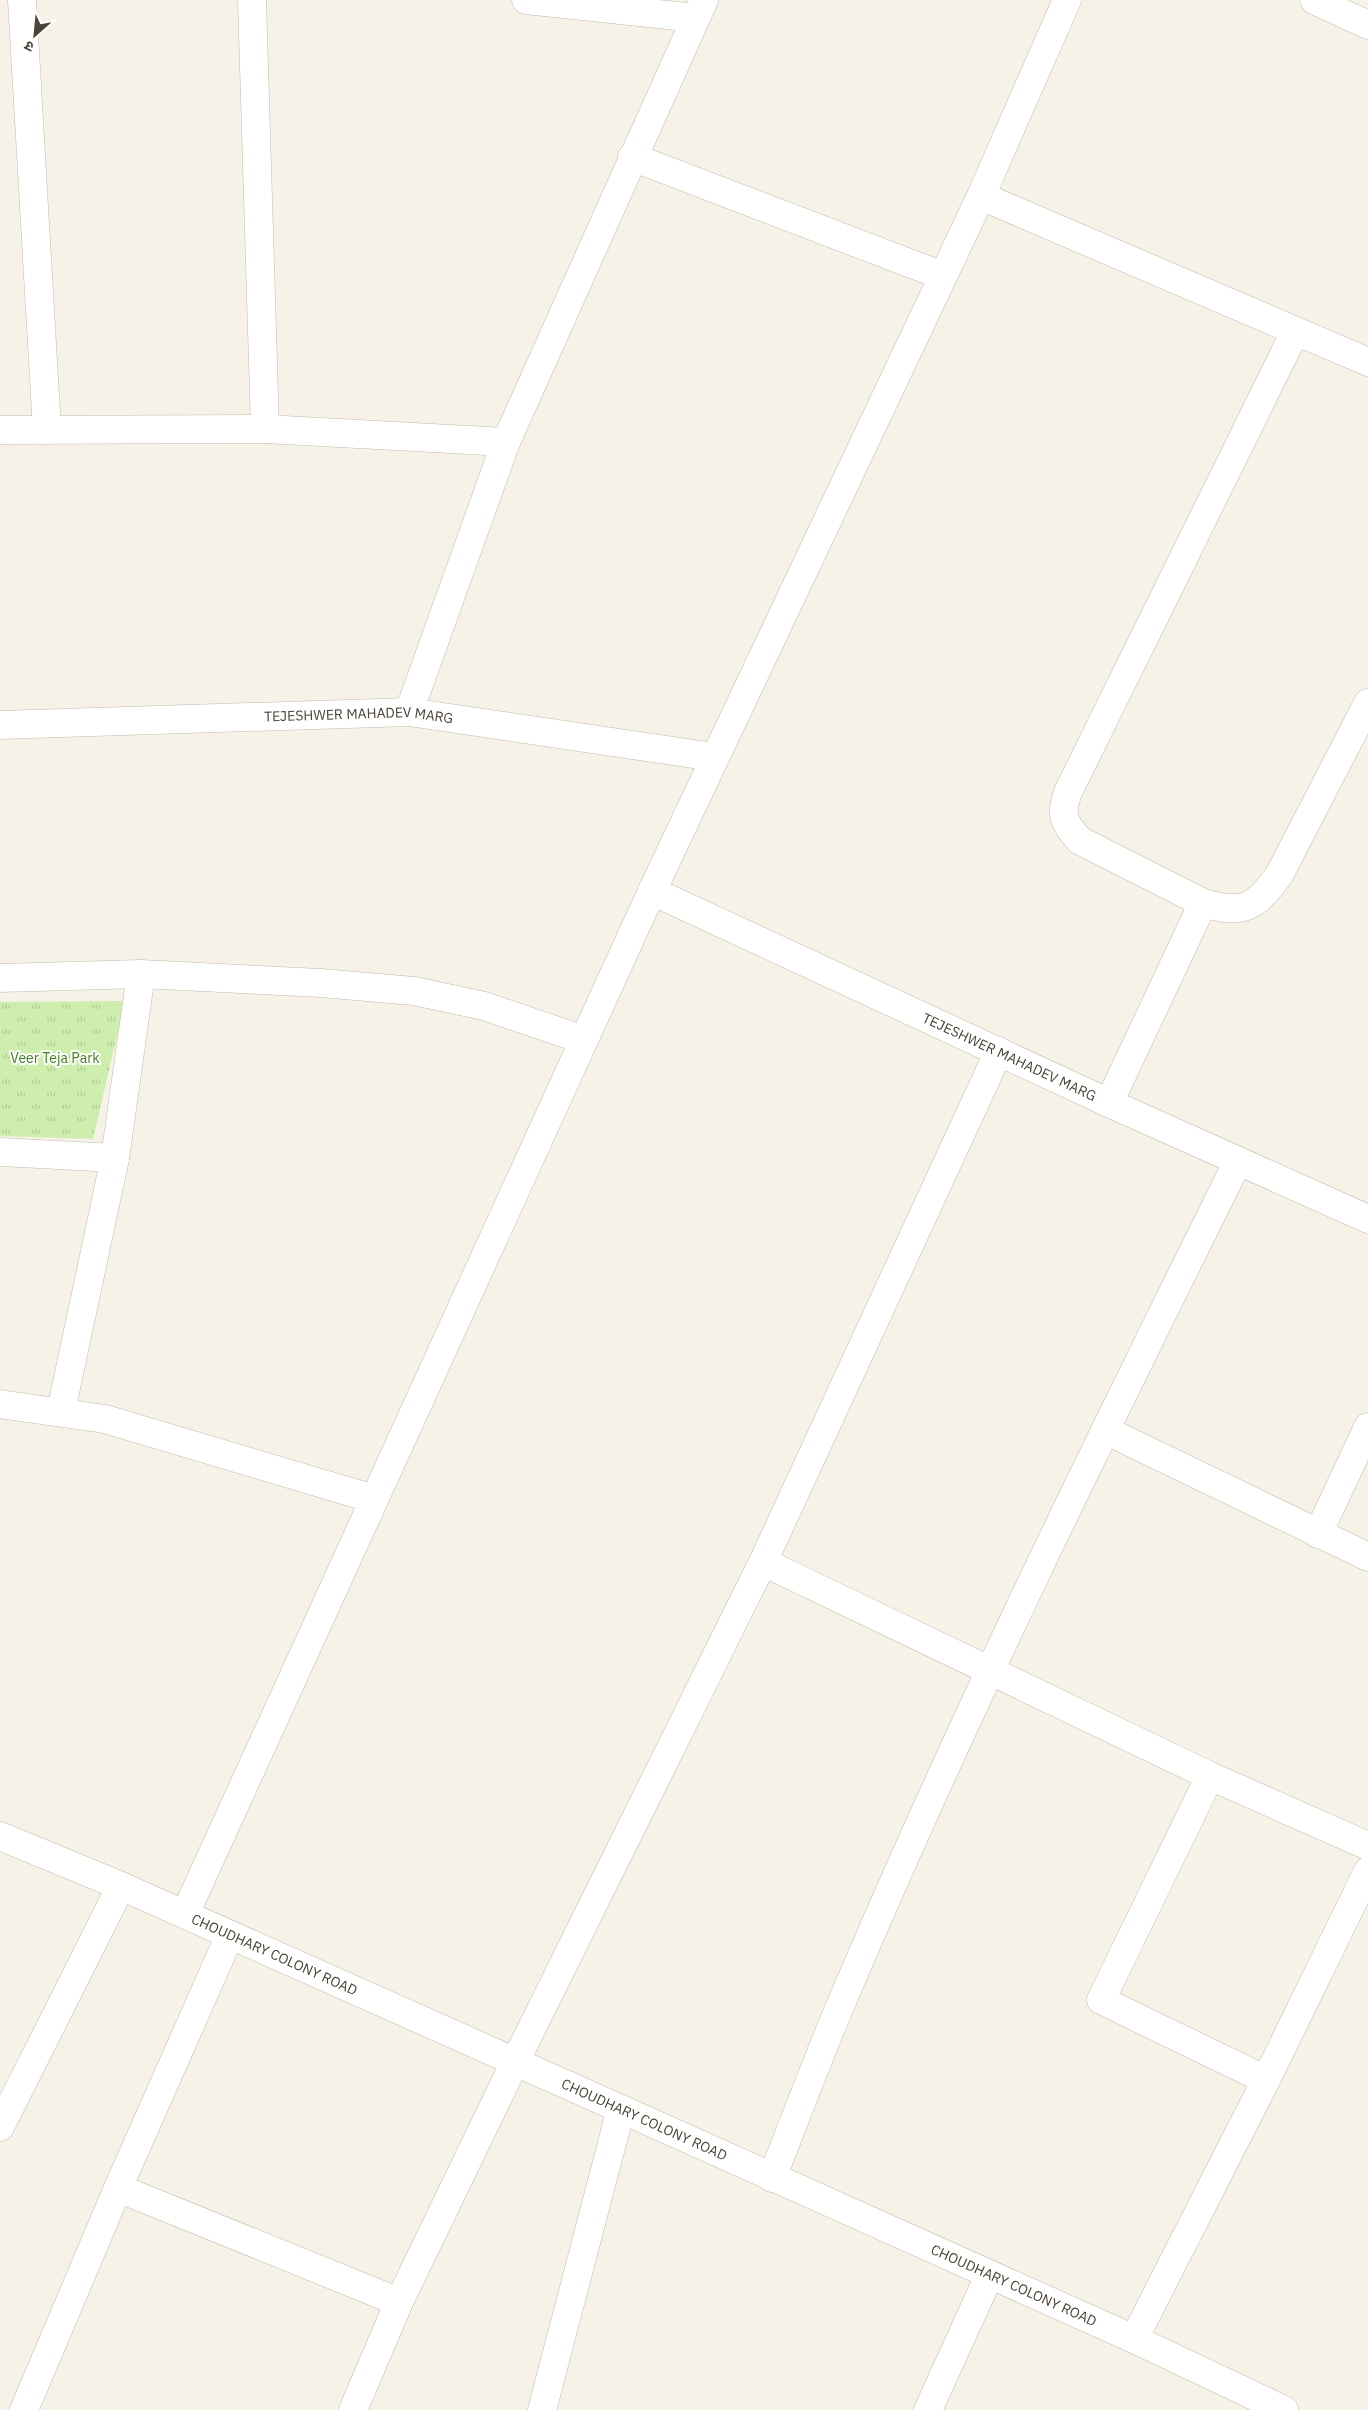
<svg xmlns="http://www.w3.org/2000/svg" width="1368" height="2410" font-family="'IBM Plex Sans','Noto Sans Devanagari',sans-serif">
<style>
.grass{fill:url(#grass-tufts)}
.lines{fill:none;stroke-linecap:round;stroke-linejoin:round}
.minor-casing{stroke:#c2bba9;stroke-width:29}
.minor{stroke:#fff;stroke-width:28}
.labels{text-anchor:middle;stroke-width:4;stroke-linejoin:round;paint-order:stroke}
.street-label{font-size:14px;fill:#4a4336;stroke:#fff}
.park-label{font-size:14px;fill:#418321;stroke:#fff}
</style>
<defs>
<pattern id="grass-tufts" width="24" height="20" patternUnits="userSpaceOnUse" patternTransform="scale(1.25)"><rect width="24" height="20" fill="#cdeead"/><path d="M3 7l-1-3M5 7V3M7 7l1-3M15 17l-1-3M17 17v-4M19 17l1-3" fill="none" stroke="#b2cd95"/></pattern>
</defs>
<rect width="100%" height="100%" fill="#f6f2e8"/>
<polygon class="grass" points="125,1001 93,1139 0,1136 0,1002"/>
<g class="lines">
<defs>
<g id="minor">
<polyline points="22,0 47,430"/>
<polyline points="252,0 265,429"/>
<polyline points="526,0 696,18"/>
<polyline points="1314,0 1368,25"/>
<polyline points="632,157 943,276"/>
<polyline points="981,196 1368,362"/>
<path d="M1295,332L1068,792C1060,815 1063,821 1079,840L1203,903C1244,915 1255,908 1279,875L1368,703"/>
<polyline points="0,430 265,429 506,442"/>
<polyline points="409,712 506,442 704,0"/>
<path id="s1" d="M0,725L409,712L714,757"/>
<path id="s2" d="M652,891L1109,1103L1368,1219"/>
<polyline points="0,978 141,974 321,983 414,991 484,1006 584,1040"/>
<polyline points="1109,1103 1203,903"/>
<polyline points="0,1152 115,1158"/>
<polyline points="0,1404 105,1419 374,1499"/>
<polyline points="61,1411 115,1158 141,974"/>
<polyline points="1105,1430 1368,1557"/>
<polyline points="1318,1534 1368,1427"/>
<polyline points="763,1562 1210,1776 1368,1846"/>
<polyline points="1210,1776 1101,2000 1266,2080"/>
<path id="s3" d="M0,1836L121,1886L621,2109L1134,2339L1284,2410"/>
<polyline points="185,1914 652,891 981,196 1067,0"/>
<polyline points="0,2127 121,1886"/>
<path d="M772,2178C794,2122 815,2066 838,2011C960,1722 1099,1441 1238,1161"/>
<polyline points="118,2188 399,2302"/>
<polyline points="1134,2339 1266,2080 1368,1871"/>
<polyline points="24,2410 118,2188 230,1935"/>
<polyline points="353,2410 399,2302 515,2062 763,1562 999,1051"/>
<polyline points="542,2410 621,2109"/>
<polyline points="928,2410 989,2276"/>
</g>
</defs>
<use href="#minor" class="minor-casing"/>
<use href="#minor" class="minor"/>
</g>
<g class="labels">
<g class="street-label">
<text dy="5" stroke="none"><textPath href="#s1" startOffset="359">TEJESHWER MAHADEV MARG</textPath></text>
<text dy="5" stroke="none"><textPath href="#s2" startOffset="394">TEJESHWER MAHADEV MARG</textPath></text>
<text dy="5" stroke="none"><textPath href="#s3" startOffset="299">CHOUDHARY COLONY ROAD</textPath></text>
<text dy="5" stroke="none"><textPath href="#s3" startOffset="704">CHOUDHARY COLONY ROAD</textPath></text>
<text dy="5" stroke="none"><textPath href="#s3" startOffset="1109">CHOUDHARY COLONY ROAD</textPath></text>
</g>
<g class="park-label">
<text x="55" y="1063">Veer Teja Park</text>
</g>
</g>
<g transform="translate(35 35) rotate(207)" stroke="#ffffff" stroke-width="4" paint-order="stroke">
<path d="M0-4L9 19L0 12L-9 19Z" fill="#4a4336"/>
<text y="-8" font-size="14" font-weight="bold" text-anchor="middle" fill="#4a4336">उ</text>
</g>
</svg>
